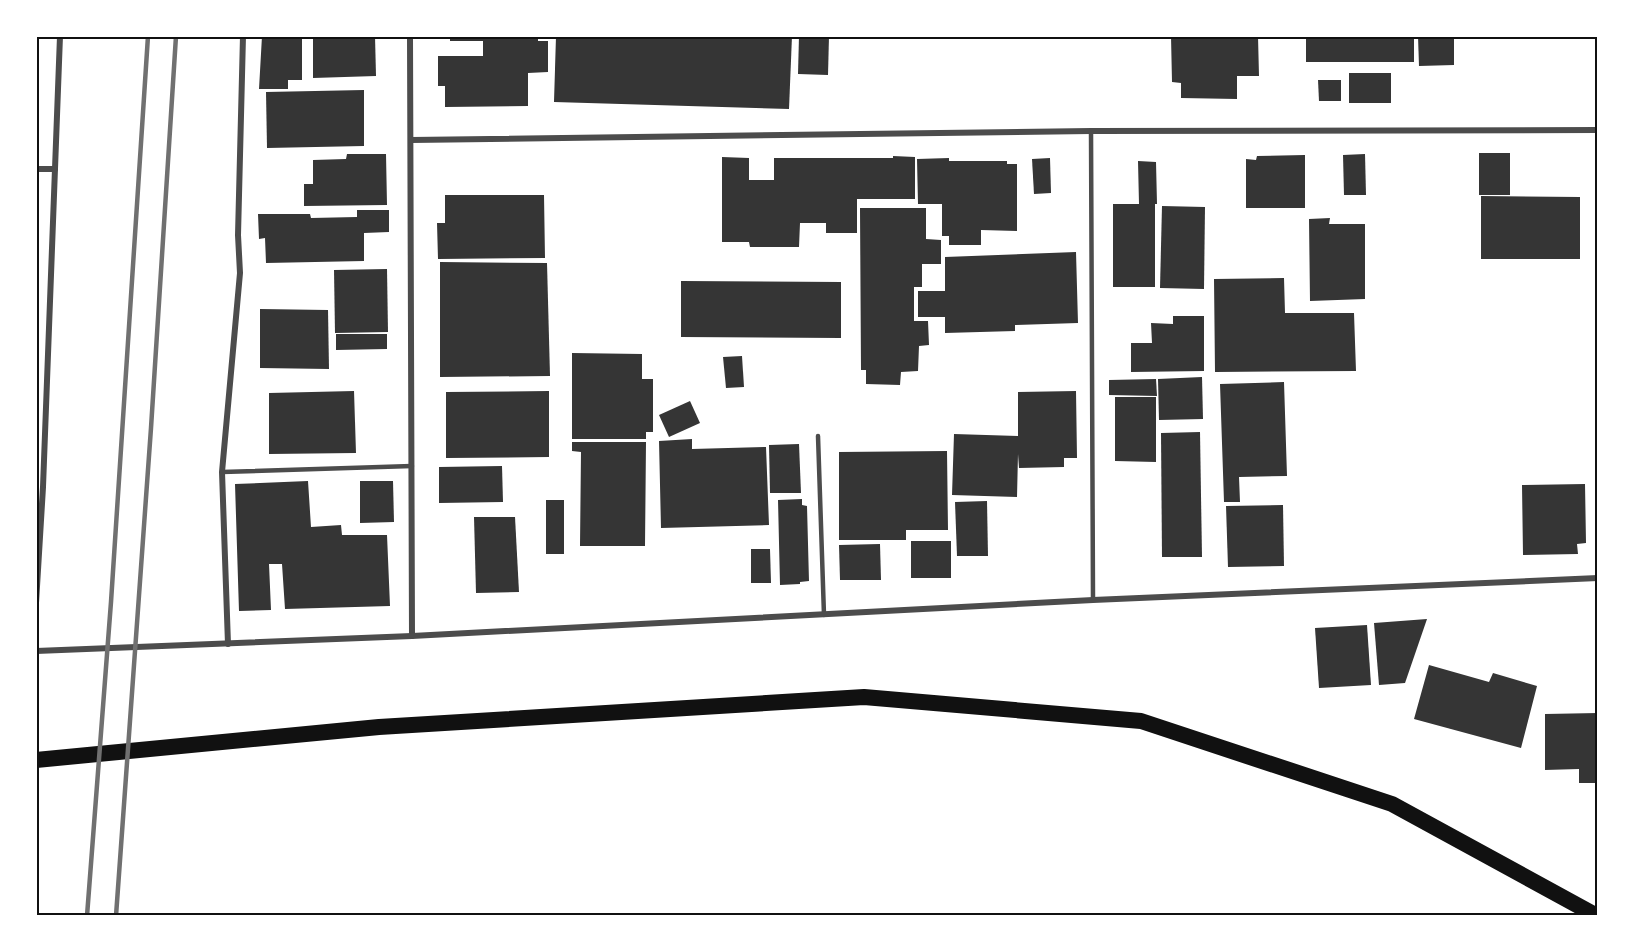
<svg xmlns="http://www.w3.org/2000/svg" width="1634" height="952" font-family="Jost,sans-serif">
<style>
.building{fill:#353535}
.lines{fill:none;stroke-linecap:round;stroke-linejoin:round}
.service{stroke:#4c4c4c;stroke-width:4.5}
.minor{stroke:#4c4c4c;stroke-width:6}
.trunk{stroke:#111;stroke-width:16}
.rail{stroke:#707070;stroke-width:4.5}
.neatline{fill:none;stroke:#111;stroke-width:2}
</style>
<rect width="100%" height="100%" fill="#fff"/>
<g class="building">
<polygon points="262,36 302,36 302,80 288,80 288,89 259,89"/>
<polygon points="313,36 375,36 376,76 313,78"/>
<polygon points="450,36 538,36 538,41 548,41 548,72 528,73 528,106 445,107 445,86 438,86 438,56 483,56 483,41 450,41"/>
<polygon points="556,36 792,36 789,109 554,102"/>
<polygon points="799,36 829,36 828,75 798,74"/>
<polygon points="1171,36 1258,36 1259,76 1237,76 1237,99 1181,98 1181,83 1172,82"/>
<rect x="1306" y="36" width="108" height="26"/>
<polygon points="1418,36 1454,36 1454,65 1419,66"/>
<rect x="1349" y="73" width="42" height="30"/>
<polygon points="1318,80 1341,80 1341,101 1319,101"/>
<polygon points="364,90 364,146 267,148 266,92"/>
<rect x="1479" y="153" width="31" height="42"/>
<polygon points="347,154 386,154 387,205 304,206 304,184 313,184 313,160 346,159"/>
<polygon points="1365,154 1366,195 1344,195 1343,155"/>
<polygon points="1305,155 1305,208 1246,208 1246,159 1256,160 1257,156"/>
<polygon points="893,156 915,157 915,199 857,199 857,233 826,233 826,223 800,223 799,247 750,247 749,242 722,242 722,157 749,158 749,180 774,180 774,158 893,158"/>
<polygon points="949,158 949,161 1007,161 1007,164 1017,164 1017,231 981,230 981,245 949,245 949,236 942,236 942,204 918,204 917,159"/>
<polygon points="1050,158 1051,193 1034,194 1032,159"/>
<polygon points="1138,161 1156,162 1157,204 1155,204 1155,287 1113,287 1113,204 1139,204"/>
<polygon points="445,195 544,195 545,258 438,259 437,223 445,223"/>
<polygon points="1481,196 1580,197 1580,259 1481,259"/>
<polygon points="1162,206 1205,207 1204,289 1160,288"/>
<polygon points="860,208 926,208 926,239 941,240 941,264 922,264 922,287 914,287 914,321 928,321 929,345 919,346 918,371 901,372 900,385 866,384 866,370 861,370"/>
<polygon points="357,210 389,210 389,232 364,233 364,261 266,263 265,238 259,239 258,214 310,214 311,218 357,217"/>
<polygon points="1330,218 1329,224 1365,224 1365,299 1310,301 1309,219"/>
<polygon points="1076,252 1078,323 1015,325 1015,331 945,333 945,317 918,317 918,291 945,291 945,257"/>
<polygon points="440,262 547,263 550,376 440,377"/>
<polygon points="387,269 388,332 335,333 334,270"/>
<polygon points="1284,278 1285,313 1354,313 1356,371 1215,372 1214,279"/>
<polygon points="681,281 841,282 841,338 681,337"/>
<polygon points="260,309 328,310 329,369 260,368"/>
<polygon points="1173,316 1204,316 1204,371 1131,372 1131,343 1152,343 1151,323 1173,324"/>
<polygon points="336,334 387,334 387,349 336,350"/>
<polygon points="572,353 642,354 642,379 653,379 653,432 646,432 646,439 572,439"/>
<polygon points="742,356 744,387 726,388 723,357"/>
<polygon points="1202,377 1203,419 1159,420 1158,379"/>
<polygon points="1156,379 1157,396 1109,395 1109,380"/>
<polygon points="1284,382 1287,476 1239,477 1240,502 1224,502 1220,384"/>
<polygon points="354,391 356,453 269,454 269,393"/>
<polygon points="549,391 549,457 446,458 446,392"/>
<polygon points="1076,391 1077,458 1064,458 1064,467 1019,468 1018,454 1017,497 952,495 954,434 1018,436 1018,392"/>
<polygon points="1115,397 1156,397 1156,462 1115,461"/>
<polygon points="690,401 700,423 669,437 659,415"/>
<polygon points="1200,432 1202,557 1162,557 1161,433"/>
<polygon points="692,439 692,449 766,447 769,525 661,528 659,441"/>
<polygon points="572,442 646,442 645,546 580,546 581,452 572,451"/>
<polygon points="799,444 801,493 770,493 769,445"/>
<polygon points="947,451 948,530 906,530 906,540 839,540 839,452"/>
<polygon points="502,466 503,502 439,503 439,467"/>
<polygon points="308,481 311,527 341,525 342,535 387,535 390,606 285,609 282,564 269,564 271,610 239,611 235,484"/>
<polygon points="360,481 393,481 394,522 360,523"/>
<polygon points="1585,484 1586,543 1577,544 1578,554 1523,555 1522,485"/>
<polygon points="802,499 802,505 807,506 809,581 800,582 800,584 780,585 778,500"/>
<rect x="546" y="500" width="18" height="54"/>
<polygon points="987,501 988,556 957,556 955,502"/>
<polygon points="1283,505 1284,566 1228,567 1226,506"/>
<polygon points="474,517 515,517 519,592 476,593"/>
<rect x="911" y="541" width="40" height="37"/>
<polygon points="880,544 881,580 840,580 839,545"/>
<polygon points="751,549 770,549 771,583 751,583"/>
<polygon points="1427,619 1405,683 1379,685 1374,623"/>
<polygon points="1367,625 1371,685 1319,688 1315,628"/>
<polygon points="1429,665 1489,682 1493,673 1537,686 1521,748 1414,719"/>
<polygon points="1598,713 1598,783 1579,783 1579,769 1545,770 1545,714"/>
</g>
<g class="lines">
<g class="service">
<polyline points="1091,131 1093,600"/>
<polyline points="818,436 824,615"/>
<polyline points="222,472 412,466"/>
</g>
<g class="minor">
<polyline points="410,36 412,636"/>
<polyline points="411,140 1091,131 1598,130"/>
<polyline points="36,169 55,169"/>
<polyline points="36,603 43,487 60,36"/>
<polyline points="228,644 222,472 240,273 238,235 243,36"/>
<polyline points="36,651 412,636 1093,600 1598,578"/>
</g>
<polyline class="trunk" points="36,760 379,727 864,697 1141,721 1392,804 1597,916"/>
<g class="rail">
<polyline points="87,916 111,602 148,36"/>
<polyline points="116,916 151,428 176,36"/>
</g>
</g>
<rect width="1634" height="952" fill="none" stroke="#ffffff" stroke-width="75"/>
<rect x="38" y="38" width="1558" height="876" class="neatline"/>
</svg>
